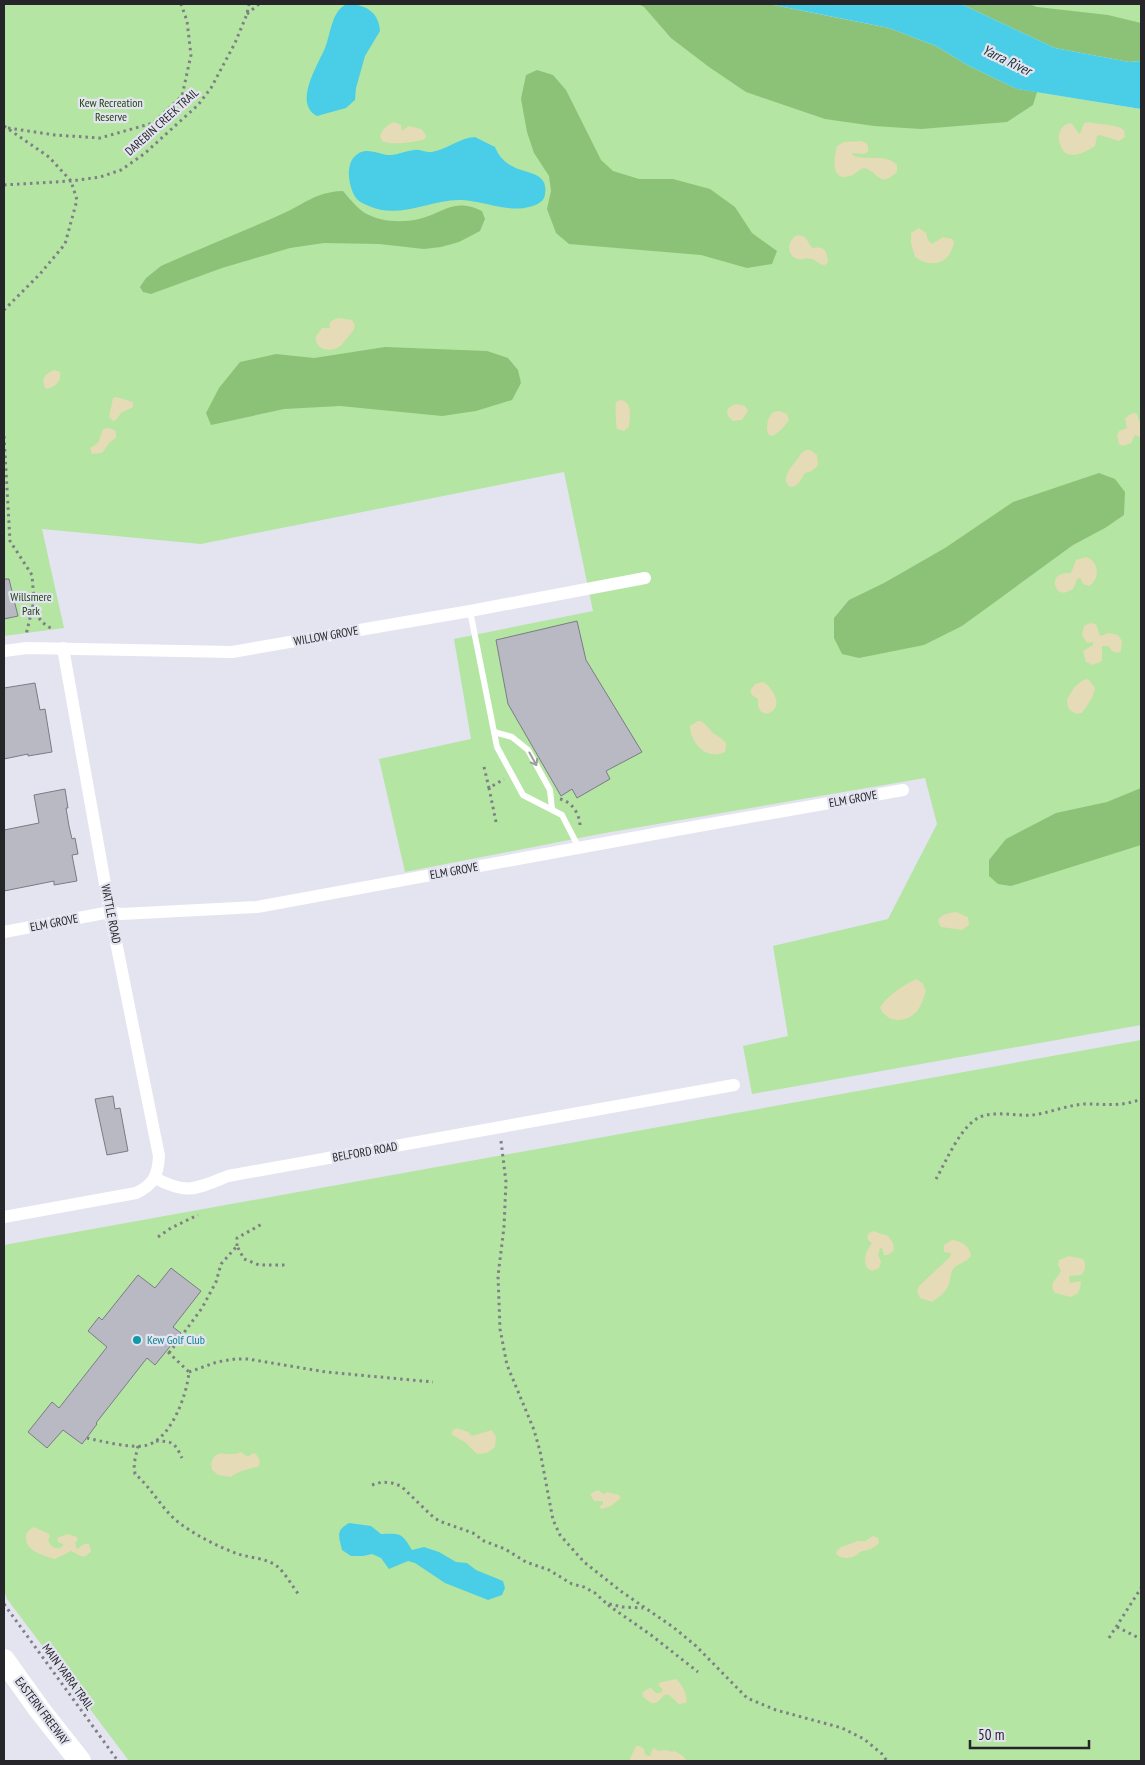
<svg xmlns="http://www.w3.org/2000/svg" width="1145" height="1765" font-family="'PT Sans Narrow',sans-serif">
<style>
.green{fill:#b4e5a2}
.forest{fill:#8bc277}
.sand{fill:#e5dbb6}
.water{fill:#4acee7}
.building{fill:#b9b9c4;stroke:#7b7b86}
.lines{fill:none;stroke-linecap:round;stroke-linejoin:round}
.path{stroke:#7f7f87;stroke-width:3;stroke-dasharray:2.5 4;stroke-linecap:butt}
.service{stroke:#fff;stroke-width:6}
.minor{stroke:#fff;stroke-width:12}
.motorway{stroke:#fff;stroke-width:22}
.oneway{stroke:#9d9d9f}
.culture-dot{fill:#0f9aa8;stroke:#e3e4f0;stroke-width:2}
.labels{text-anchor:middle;stroke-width:4.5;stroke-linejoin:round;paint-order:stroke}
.park-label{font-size:12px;fill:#1c3f0c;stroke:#e3e4f0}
.street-label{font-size:12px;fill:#26262a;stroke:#e3e4f0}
.culture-label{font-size:12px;fill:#0d838f;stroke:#e3e4f0;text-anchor:start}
.water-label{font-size:14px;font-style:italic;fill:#172e32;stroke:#e3e4f0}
</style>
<rect width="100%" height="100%" fill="#e3e4f0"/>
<g class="green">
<polygon points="4,4 769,4 801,10 1017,89 1141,109 1141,1025 752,1094 743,1046 788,1036 773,946 888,919 937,824 925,778 605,833 405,872 379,759 471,739 454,639 593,611 564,472 201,544 42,529 64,628 4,636"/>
<polygon points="961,4 1141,4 1141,61"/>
<polygon points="1141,1040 1141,1761 129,1761 7,1599 4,1591 4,1245"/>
</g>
<g class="forest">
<polygon points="638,4 768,4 889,28 936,46 969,66 1017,89 1037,92 1033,105 1007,122 921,129 874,126 825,119 746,92 709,67 671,38 644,7"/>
<polygon points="961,4 1029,4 1037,7 1108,15 1141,23 1141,61 1129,62 1055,48"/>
<polygon points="537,70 553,75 566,90 601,160 613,171 639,179 673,179 710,189 735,207 752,233 777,251 772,264 747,268 701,255 569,244 556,233 547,209 551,191 549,176 534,153 527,132 521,99 526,75"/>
<path d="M343,191C349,198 357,208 365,213C381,222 401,223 419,219C443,213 454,197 482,211L485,219L480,231L459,242L441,247L424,249L379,244L324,243L290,248L222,268L151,294L143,292L140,287L146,278L161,266C201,248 242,232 282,214C305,204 315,192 343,191Z"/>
<polygon points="385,347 487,351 508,358 518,370 521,383 512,400 476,411 442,416 340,406 284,409 211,425 206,413 219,388 240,362 276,354 314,358"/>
<polygon points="1099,473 1115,479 1125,492 1124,515 1105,528 1073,545 962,626 924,645 859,658 842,654 834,638 834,618 849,600 884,583 945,548 1013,502"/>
<polygon points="1141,788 1141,845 1011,886 998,884 989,876 989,860 1006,839 1056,813 1107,802"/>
</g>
<g class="sand">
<path d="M394,122L401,125L402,131L408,126L421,129L426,135L425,139C419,142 391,145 385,142C373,137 387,124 394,122Z"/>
<path d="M1088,122C1099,125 1114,123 1124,130L1125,137L1119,141L1100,135L1097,136L1095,146C1085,152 1076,158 1065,153C1057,144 1055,127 1070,123L1073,125L1079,134L1081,132L1084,123Z"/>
<path d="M861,141L866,143L868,146V152L864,154L853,153L852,155C866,162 884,152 897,165V172C878,189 880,172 864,168C858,170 856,174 850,176C830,182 834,158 837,146L844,142Z"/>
<path d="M919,228L926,233L928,240L932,244L943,237L952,239L954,242C950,264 932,269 915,257L911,243V233Z"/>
<path d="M797,235L805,237L812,248C824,246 827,249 828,262L825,265C818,265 817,260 811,259C806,257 800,261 795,258C785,252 789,240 797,235Z"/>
<path d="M338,318L352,320C358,327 353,331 348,337C344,341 342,346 337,348C329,352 315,349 316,338C316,335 320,331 322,328H330L329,325L331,321Z"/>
<path d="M55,370L60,372C62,382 55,387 46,389C40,379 45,373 55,370Z"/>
<polygon points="116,397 133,402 133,407 121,413 116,420 113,421 109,417 113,398"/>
<path d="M620,400C633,401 630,417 629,427L624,431L617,429C616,426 615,404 616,402Z"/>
<polygon points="737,404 745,406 748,411 742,420 733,421 728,416 727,410 731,406"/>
<path d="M779,411L787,414L789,420L782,429L773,436L769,435C765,429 767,418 773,412Z"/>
<polygon points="1133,413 1137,414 1139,421 1141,421 1141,437 1135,435 1131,443 1123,446 1119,444 1117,435 1119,431 1127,428 1125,419 1129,415"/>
<polygon points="110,428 116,431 116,438 110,442 102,453 92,454 90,448 98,443 103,429"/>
<path d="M806,450H810L817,455L818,465L812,471L805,473C800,480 799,487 790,487C781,479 789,470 795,462C800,458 799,453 806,450Z"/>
<path d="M1086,557C1099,561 1101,579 1089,586L1083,584L1081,579L1078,578L1073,589L1064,593L1058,591C1050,578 1059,572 1071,573L1076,560Z"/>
<polygon points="1090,623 1096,624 1100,636 1109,633 1118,635 1122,641 1121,651 1118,653 1112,651 1108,646 1102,646 1102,661 1093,665 1086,662 1083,651 1093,645 1093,642 1087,643 1082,635 1084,626"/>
<path d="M1088,679L1095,688L1092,698L1082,713C1072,715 1067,709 1067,700C1072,690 1077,681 1088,679Z"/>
<path d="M763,682C769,685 771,689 774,694C785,714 755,723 758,699L752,695L750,691L755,684Z"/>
<path d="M698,721H701C706,724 709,729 713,733C721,739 729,740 725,752C707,761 690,743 690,726Z"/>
<path d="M956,912L968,917L969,925L962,930L941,927C932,916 948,913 956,912Z"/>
<path d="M917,979L923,984L926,991C924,998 921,1005 918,1010C908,1023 887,1024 880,1008C884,998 906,983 917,979Z"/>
<path d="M873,1231L888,1236L893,1243L894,1250L888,1255H884L882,1248H880L878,1255L881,1261L879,1268L872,1271L867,1268C863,1258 866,1251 872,1243L869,1241L867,1237L869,1233Z"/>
<path d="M952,1240C961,1241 970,1246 971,1256C967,1262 959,1263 954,1268C950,1273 951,1278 949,1284C947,1291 938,1298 932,1302L920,1298L917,1291L919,1286L950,1257L951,1253L944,1252V1245Z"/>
<path d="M1069,1256L1083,1259C1087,1264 1085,1271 1081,1275L1069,1276L1070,1283L1081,1281L1080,1288L1078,1293L1071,1297L1055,1293C1048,1283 1057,1279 1061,1271L1058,1265L1059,1260Z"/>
<polygon points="457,1428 468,1432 472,1436 492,1430 496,1437 495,1447 487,1453 477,1454 466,1443 451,1434 453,1430"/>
<path d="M241,1452L248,1457L253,1453L256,1454L260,1461L259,1466C248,1470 240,1470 231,1477L218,1475L212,1470L211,1463C217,1449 222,1455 233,1454C236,1454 238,1453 241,1452Z"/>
<polygon points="598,1490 604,1494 607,1492 619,1495 621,1498 611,1506 602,1509 599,1507 603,1504 603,1501 594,1501 590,1494"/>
<path d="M34,1527L49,1534L50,1536L48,1541C52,1547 56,1551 63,1546V1544L58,1542L57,1538L68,1534L77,1537L78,1540L75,1543L77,1549L84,1544H89L91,1551C83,1561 80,1555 71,1551L55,1559C44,1556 24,1551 26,1536C27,1531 30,1529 34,1527Z"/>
<path d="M873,1536L878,1538L879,1543C872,1551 867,1549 860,1552C859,1553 858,1554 857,1555C851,1559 842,1559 837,1555L836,1552L841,1547L858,1541H865Z"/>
<path d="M676,1679C682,1684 688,1695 686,1703L679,1704L669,1695L666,1694C655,1703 656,1708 643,1697L642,1693L647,1689L651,1688L656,1693H660L663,1690L660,1687L658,1683Z"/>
<polygon points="636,1746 640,1746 644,1749 645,1754 648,1756 650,1756 653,1748 659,1751 666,1750 672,1752 675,1751 683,1756 687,1761 631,1761 630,1758"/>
</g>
<g class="water">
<path d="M347,4C365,4 379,12 380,31L365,56L356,88L355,100L346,108L317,116C293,103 318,65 325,48C331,34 331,11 347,4Z"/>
<polygon points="769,4 961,4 1055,48 1129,62 1141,61 1141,109 1017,89 969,66 936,46 889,28"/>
<path d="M475,137L495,147C498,155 504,162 512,166C524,174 549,171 545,194C544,204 533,206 525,208C504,211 483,201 461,200C431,199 399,220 369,206C364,204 359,202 356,198C348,186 344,161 359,153C370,147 381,156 392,155C399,154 406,151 414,150C420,149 426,153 432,152C448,149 459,138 475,137Z"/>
<path d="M349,1523L371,1526L381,1534C401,1533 402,1533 412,1550L424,1547L439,1552L456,1562L467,1563L476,1570L503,1581L505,1588L502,1595L488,1600L445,1583L415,1563L408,1561L389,1569L381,1558L372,1554L363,1556H351L342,1550C339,1536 335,1531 349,1523Z"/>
</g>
<g class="building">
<polygon points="4,579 9,579 18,616 4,619"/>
<polygon points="577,621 586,660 642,752 606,771 610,779 577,798 572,789 561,796 508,704 496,640"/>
<polygon points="35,683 40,710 45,709 52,752 28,756 28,754 4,759 4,688"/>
<polygon points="65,789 68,808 66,808 69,826 72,839 75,838 78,854 72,855 77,881 54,885 54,881 4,891 4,830 39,823 34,795"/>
<polygon points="113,1096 115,1109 120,1108 128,1151 107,1155 95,1099"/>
<polygon points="171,1268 201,1291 173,1327 181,1333 155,1365 147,1358 96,1423 97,1424 82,1444 63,1430 47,1448 28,1432 52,1402 59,1408 107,1347 88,1331 99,1317 102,1320 138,1275 155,1288"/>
</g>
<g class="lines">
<g class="path">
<polyline points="247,14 259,4"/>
<polyline points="4,126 49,157 71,181 77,200 65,244 40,274 4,310"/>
<polyline points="8,128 55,135 100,138 153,123 182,96 191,55 187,21 181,4"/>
<polyline points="4,185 71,181 100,177 121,170 144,154 198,105 211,88 235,43 247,14 249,4"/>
<polyline points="4,436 10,541 32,575 34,601 26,635"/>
<path d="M32,607C38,617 43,626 54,629"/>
<polyline points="484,767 489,788"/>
<path d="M560,799C572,802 579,813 580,825"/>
<polyline points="496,822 489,788 504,779"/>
<polyline points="501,1141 506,1182 504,1227 498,1276 500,1329 507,1365 534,1430 540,1451 553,1520 560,1535 584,1562 622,1592 673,1627 696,1646 747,1698 776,1710 842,1728 864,1739 882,1754 887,1761"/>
<path d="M936,1179C947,1160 963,1119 986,1115C1001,1112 1017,1116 1032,1115C1050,1113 1067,1105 1085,1104C1105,1104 1122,1107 1141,1099"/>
<polyline points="158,1237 171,1228 198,1215"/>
<polyline points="237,1246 237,1238 262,1224"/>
<polyline points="169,1353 202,1308 216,1282 221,1264 237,1246 244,1259 259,1265 287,1265"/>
<polyline points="189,1372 217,1362 235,1359 248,1359 326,1372 433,1382"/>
<path d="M87,1438C100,1441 130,1448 143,1446C170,1443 187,1395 189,1372L167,1351"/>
<path d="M156,1441C173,1441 175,1443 182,1458"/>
<path d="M138,1446L134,1464L135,1474C153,1489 163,1512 182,1525C199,1537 219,1547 238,1554C251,1558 267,1558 278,1567C285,1573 293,1587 299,1595"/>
<polyline points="372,1485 382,1482 392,1483 401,1486 431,1515 439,1521 473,1533 484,1541 505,1549 526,1562 549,1570 572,1584 584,1587 595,1593 606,1603 622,1607 643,1608"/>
<polyline points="4,1604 118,1761"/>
<polyline points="608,1605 651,1635 698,1672"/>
<polyline points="1117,1627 1141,1639"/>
<polyline points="1109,1638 1141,1588"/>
</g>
<g class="service">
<polyline points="470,611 497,747 523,795 562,815 579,848"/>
<polyline points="494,732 512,737 528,750 550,790 552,809"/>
</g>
<g class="minor">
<polyline points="4,651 27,648 232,652 470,611 645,578"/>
<polyline points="4,932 110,912 121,914 257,907 676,830 903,790"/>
<path d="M155,1178C187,1195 196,1189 228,1176L734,1085"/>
<path d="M4,1217L136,1193C153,1185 158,1176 159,1156L110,912L63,648"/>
</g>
<polyline class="motorway" points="4,1660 39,1709 80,1761"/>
</g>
<defs><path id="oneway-shaft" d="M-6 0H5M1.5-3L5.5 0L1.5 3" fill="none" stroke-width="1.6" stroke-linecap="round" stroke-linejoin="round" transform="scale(1.25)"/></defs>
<use class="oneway" href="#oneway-shaft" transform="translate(533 759) rotate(61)"/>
<circle class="culture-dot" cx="137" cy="1340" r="5"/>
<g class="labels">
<g class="park-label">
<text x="111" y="107">Kew Recreation<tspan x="111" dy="14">Reserve</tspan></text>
<text x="31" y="601">Willsmere<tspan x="31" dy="14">Park</tspan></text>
</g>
<g class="street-label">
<text transform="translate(162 122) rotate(-42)" y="4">DAREBIN CREEK TRAIL</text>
<text transform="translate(326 636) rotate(-10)" y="4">WILLOW GROVE</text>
<text transform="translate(853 799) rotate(-10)" y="4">ELM GROVE</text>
<text transform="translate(454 871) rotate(-10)" y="4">ELM GROVE</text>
<text transform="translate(111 914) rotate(79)" y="4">WATTLE ROAD</text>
<text transform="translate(54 923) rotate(-11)" y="4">ELM GROVE</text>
<text transform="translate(365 1152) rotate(-10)" y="4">BELFORD ROAD</text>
<text transform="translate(68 1677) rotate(54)" y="4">MAIN YARRA TRAIL</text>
<text transform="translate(42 1711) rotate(53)" y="4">EASTERN FREEWAY</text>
</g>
<g class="culture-label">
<text x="147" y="1344">Kew Golf Club</text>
</g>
<g class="water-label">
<text transform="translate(1007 60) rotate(26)" y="5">Yarra River</text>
</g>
</g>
<rect width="1145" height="1765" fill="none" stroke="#26262a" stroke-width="10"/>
<path d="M970 1740v8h119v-8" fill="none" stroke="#26262a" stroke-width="2.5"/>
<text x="978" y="1740" font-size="15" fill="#26262a" stroke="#e3e4f0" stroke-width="4" paint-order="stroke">50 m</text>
</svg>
